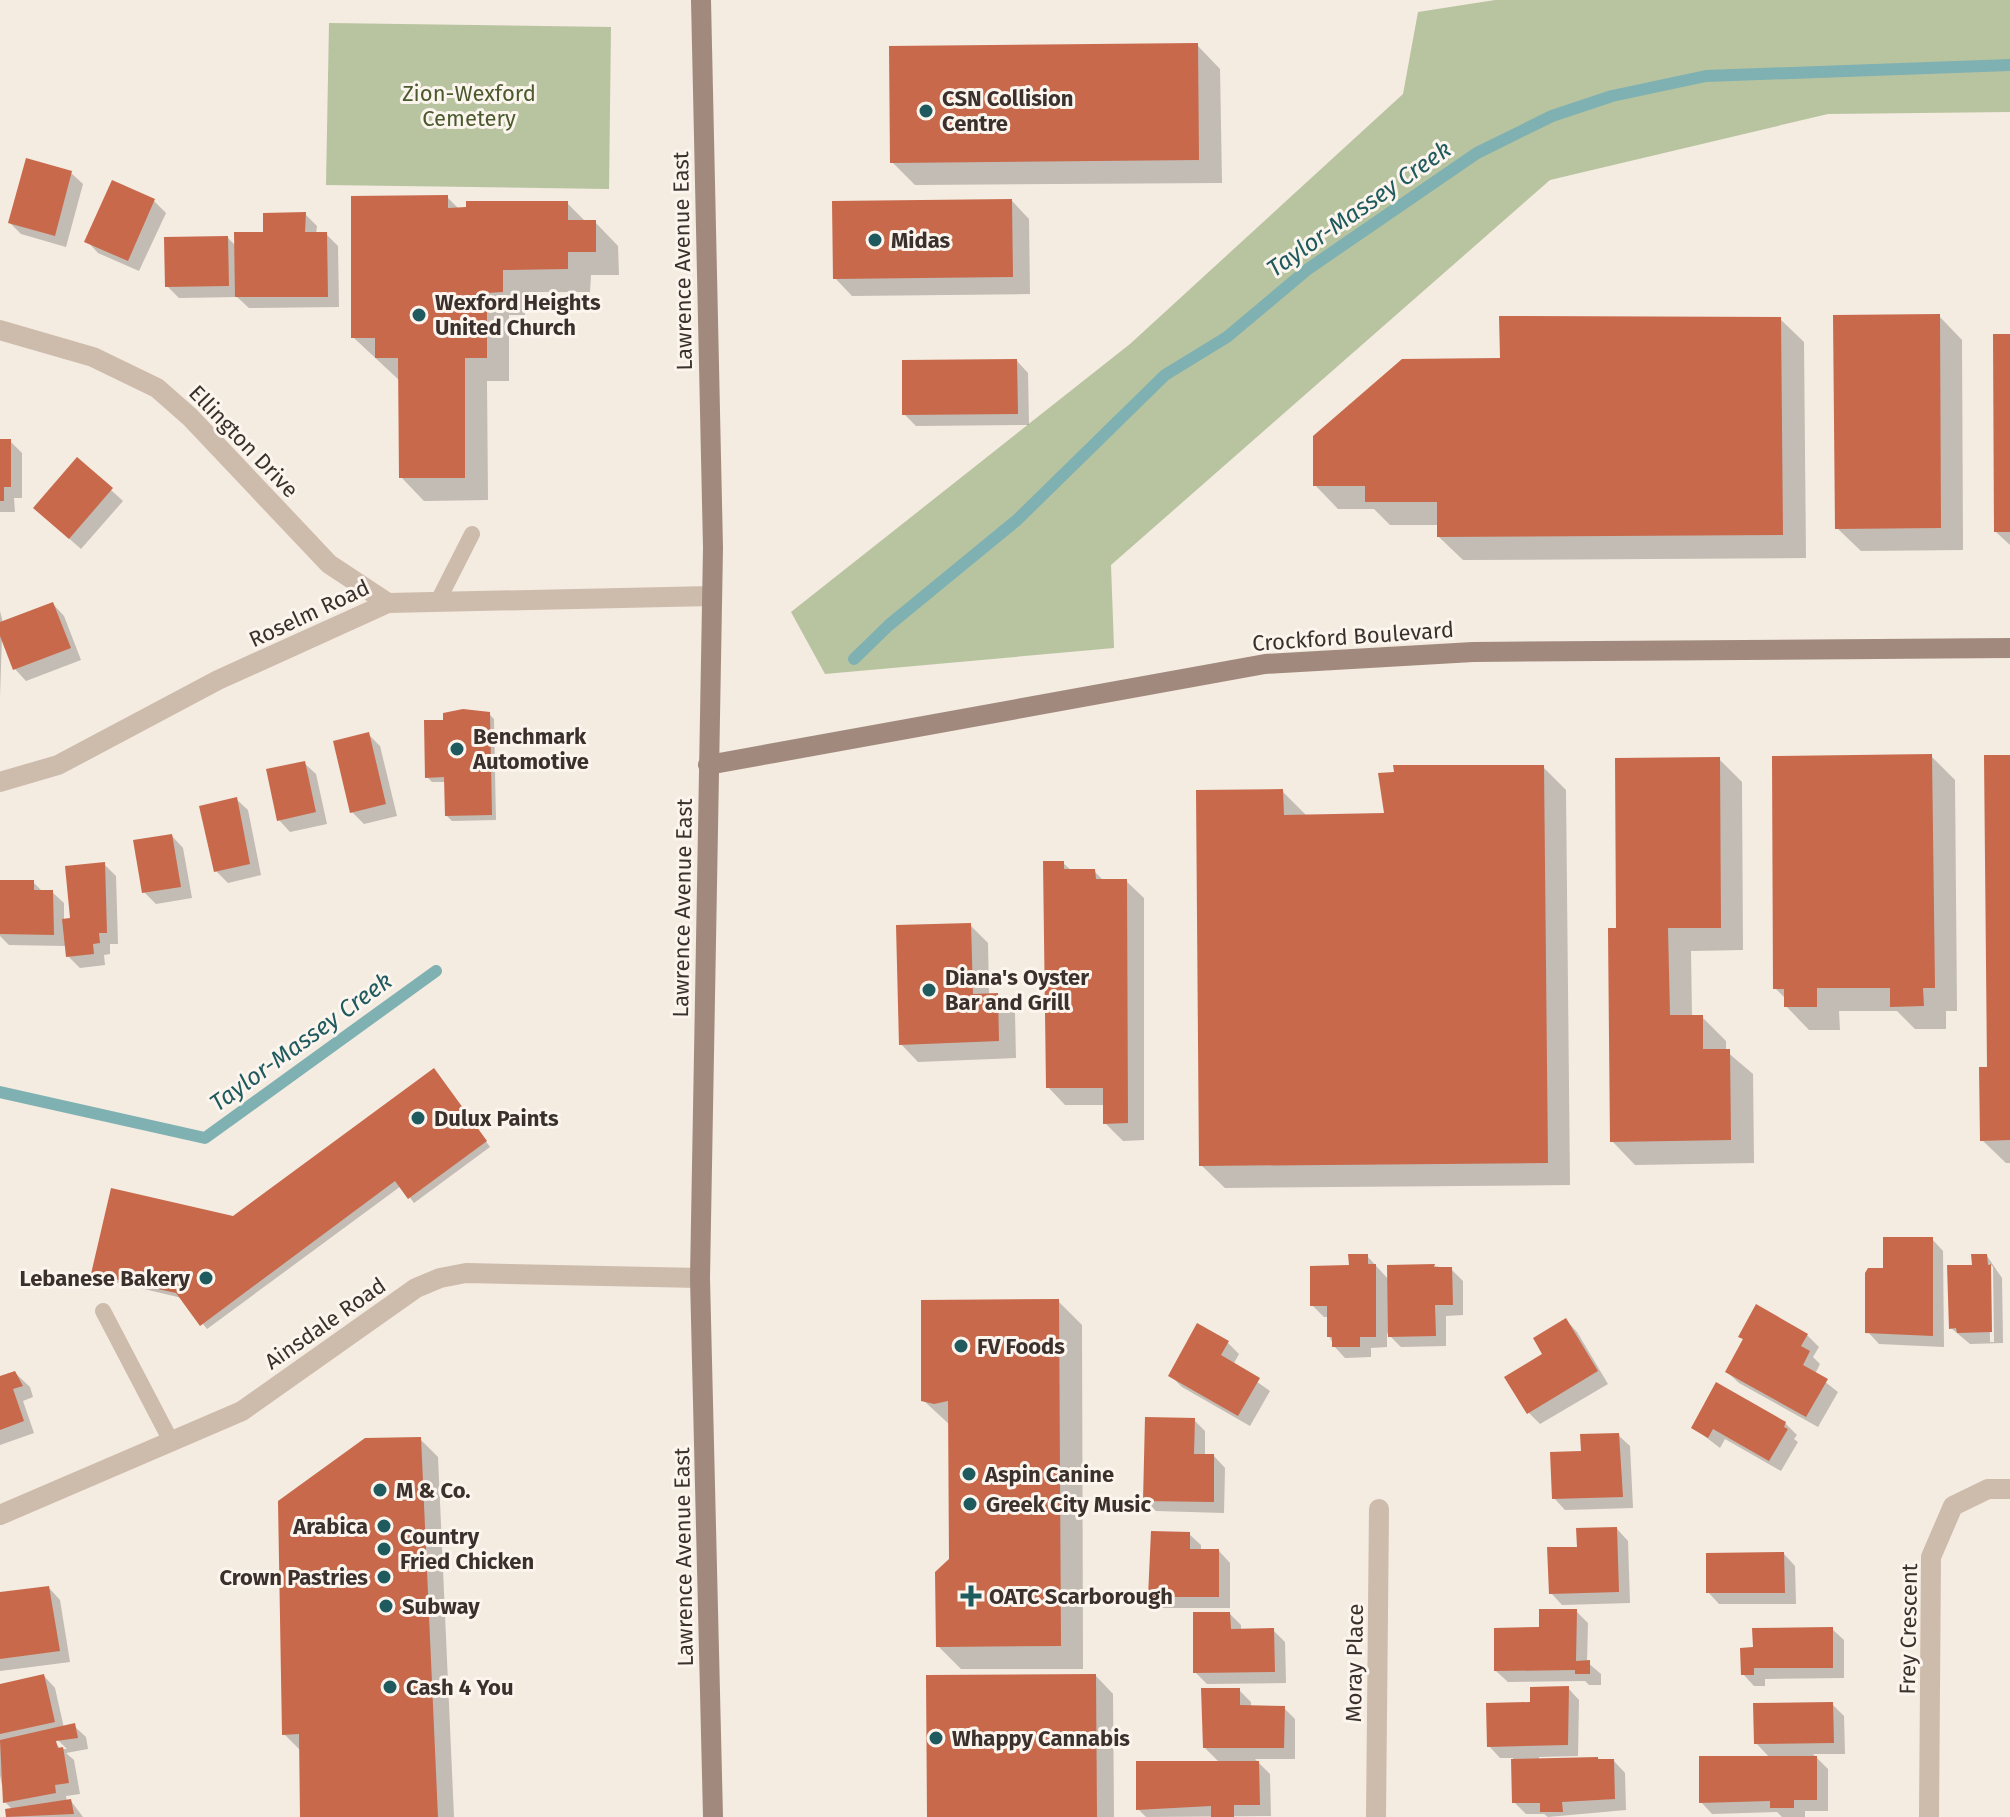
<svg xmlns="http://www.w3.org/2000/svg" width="2010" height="1817" font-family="'Fira Sans',sans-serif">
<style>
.green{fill:#b8c4a0}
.shadow{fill:#0003;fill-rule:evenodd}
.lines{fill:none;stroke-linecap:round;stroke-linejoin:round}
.stream{stroke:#7fb0b2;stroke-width:12}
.building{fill:#c8694b}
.lane{stroke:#cdbbac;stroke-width:16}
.street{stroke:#cdbbac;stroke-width:20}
.secondary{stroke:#a18a7d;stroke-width:20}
.poi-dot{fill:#1f5a5e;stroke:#fbf5ee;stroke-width:3}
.labels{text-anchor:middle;stroke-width:6;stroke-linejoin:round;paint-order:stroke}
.park-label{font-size:22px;fill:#4a5a2e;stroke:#fbf5ee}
.poi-label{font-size:22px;font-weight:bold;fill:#3b302b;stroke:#fbf5ee;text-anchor:start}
.street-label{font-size:22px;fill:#3b302b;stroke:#fbf5ee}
.water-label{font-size:24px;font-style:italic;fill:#1f5a5e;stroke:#fbf5ee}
</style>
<rect width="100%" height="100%" fill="#f4ebe1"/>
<g class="green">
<polygon points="1495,0 2010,0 2010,112 1828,114 1550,180 1111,565 1114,648 825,674 791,612 1130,344 1403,94 1418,12"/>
<polygon points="329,23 611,27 609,189 326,185"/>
</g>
<g class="shadow">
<polygon points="1197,45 1220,69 1222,183 915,185 892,162"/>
<polygon points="71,173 83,184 66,247 21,234 10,223"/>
<polygon points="113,183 154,201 166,213 139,271 98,253 87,241"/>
<polygon points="447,197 459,209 567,203 586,222 595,222 618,246 619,275 591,275 590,292 526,292 525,315 509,315 509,381 487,381 488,500 424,501 401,477 400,381 354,338"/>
<polygon points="1012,201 1029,219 1030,294 852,296 835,278"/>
<polygon points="305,214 317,226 316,234 326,234 338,246 339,307 249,308 237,297 179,298 167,286 228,238 237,247"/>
<polygon points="1939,316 1962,340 1963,550 1861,551 1837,528"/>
<polygon points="1780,319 1804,342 1806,558 1463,560 1439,537 1439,525 1390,525 1374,509 1338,509 1315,485 1502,360"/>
<polygon points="2010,336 2010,545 1996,532"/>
<polygon points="1017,361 1028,373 1029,425 916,426 904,414"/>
<polygon points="0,441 10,441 22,453 22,498 14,498 15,512 0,512"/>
<polygon points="78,460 123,501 81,549 47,519"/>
<polygon points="53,604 64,616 81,660 26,681 15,669 2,636 0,697 0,611 3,623"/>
<polygon points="489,714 494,719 496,820 452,821 447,816 446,782 432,782 427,777 445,722"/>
<polygon points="368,734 380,746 397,816 364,824 352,812"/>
<polygon points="1931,756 1955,780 1957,1011 1946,1011 1946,1029 1915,1029 1897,1011 1839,1011 1840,1030 1809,1030 1786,1006 1786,999 1775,988"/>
<polygon points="2010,757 2010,1163 2006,1163 1982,1140"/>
<polygon points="1719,759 1742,782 1743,950 1691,951 1692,1017 1702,1017 1726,1041 1726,1051 1753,1074 1754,1163 1635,1165 1612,1141 1618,930"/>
<polygon points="304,763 316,774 327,824 290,832 279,820"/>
<polygon points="1543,767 1566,790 1570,1185 1225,1188 1201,1165 1282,791 1306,815 1386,815"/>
<polygon points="236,799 248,810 261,875 228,883 216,871"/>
<polygon points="172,836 183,848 192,898 156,904 144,892"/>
<polygon points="1063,863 1072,871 1094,871 1104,881 1126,881 1144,898 1144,1140 1123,1141 1105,1123 1105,1105 1065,1105 1048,1087"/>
<polygon points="104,864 116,876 118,944 110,944 110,954 104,955 105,965 80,968 68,956 67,946 9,945 0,936 0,882 33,882 43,892 52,892 64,903 64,921 72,920"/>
<polygon points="970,925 988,943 989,995 997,995 1015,1013 1016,1058 918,1062 901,1044"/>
<polygon points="439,1076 490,1147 414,1203 401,1186 207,1329 182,1298 98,1278 93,1273 233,1218"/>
<polygon points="1932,1239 1943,1251 1944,1347 1879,1344 1868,1332 1885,1270"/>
<polygon points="1367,1256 1389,1280 1434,1266 1451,1269 1463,1281 1463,1315 1446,1316 1446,1346 1401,1347 1387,1333 1387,1347 1371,1348 1371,1357 1345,1358 1334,1346 1329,1336 1329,1317 1324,1317 1312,1305 1351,1266"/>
<path d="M1987,1256L2002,1278L2003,1343L1970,1344L1951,1328L1974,1267ZM1989,1263L1993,1267L1994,1342H1990Z"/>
<polygon points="1058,1301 1082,1325 1083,1669 961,1669 938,1646 951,1560 950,1425 923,1400"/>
<polygon points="1566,1320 1577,1332 1608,1384 1540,1424 1529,1413 1545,1354"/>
<polygon points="1807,1335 1819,1347 1813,1357 1820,1364 1815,1374 1838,1392 1818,1427 1739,1383 1727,1372 1744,1341 1740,1336"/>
<polygon points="1228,1343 1239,1354 1233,1365 1270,1391 1250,1426 1182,1387 1170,1375"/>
<polygon points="15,1373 30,1387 33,1397 23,1401 34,1433 0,1445 0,1378"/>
<polygon points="1194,1420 1205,1431 1205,1456 1214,1456 1225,1468 1224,1513 1156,1511 1145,1500"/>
<polygon points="1785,1423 1797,1435 1794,1439 1798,1442 1781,1471 1725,1439 1720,1448 1694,1428"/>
<polygon points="1618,1435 1630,1446 1633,1508 1565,1510 1554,1498 1583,1453"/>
<polygon points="420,1439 438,1457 454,1817 302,1817 301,1751 284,1734"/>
<polygon points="1617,1529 1628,1541 1630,1603 1562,1605 1551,1593 1579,1549"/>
<polygon points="1189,1534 1201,1545 1201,1551 1219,1551 1230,1563 1230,1608 1162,1608 1150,1596"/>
<polygon points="1784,1554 1795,1566 1796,1604 1719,1604 1708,1592"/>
<polygon points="49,1588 60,1600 70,1662 0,1671 0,1594"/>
<polygon points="1576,1611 1588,1623 1587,1662 1601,1674 1601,1685 1589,1685 1585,1681 1508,1682 1496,1671 1541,1629"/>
<polygon points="1230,1614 1241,1625 1241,1631 1273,1630 1285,1642 1286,1683 1207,1684 1195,1672"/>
<polygon points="1832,1629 1844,1640 1844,1678 1765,1679 1765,1686 1754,1686 1743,1674 1742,1650"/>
<path d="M44,1676L55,1688L64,1728L74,1726L86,1737L88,1749L66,1753L74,1760L80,1794L66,1796L67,1802L71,1801L83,1817H8L7,1811L13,1810L5,1802L0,1775V1686ZM52,1734L67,1749H61L49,1737Z"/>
<polygon points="1096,1676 1113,1694 1114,1817 929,1817"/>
<polygon points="1568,1688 1579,1700 1578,1756 1539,1757 1539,1761 1614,1761 1625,1773 1626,1810 1548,1817 1544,1814 1526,1814 1514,1802 1513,1758 1500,1758 1489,1746 1532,1704"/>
<polygon points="1239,1690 1251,1702 1251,1707 1284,1708 1295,1719 1295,1759 1255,1759 1270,1774 1271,1816 1146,1817 1138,1809 1220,1763 1205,1748"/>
<polygon points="1832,1704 1844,1716 1845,1754 1813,1754 1828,1769 1828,1811 1805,1811 1805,1817 1782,1817 1777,1812 1712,1814 1701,1802 1770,1758 1756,1743"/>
</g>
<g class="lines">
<g class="stream">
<polyline points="854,659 889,625 1017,520 1165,375 1227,337 1308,269 1477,153 1552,116 1612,96 1706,76 2010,65"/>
<polyline points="0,1092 205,1138 436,971"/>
</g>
</g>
<g class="building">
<polygon points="1198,43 1199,160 890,163 889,46"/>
<polygon points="26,158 72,171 55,236 8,223"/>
<polygon points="112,180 155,199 128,261 84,242"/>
<polygon points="448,195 448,208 466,207 466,201 568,201 568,220 596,220 596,252 568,252 568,269 503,270 503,292 487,293 487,358 465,358 465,478 399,478 398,358 375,358 375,338 351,338 351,196"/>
<polygon points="1012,199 1013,277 833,279 832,201"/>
<polygon points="306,212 305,232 327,232 328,297 235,297 234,232 263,232 263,213"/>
<polygon points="228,236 229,286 165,287 164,237"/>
<polygon points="1940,314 1941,528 1835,529 1833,315"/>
<polygon points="1499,316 1781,317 1783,535 1437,537 1437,502 1365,502 1365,486 1313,486 1313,436 1402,359 1500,358"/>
<polygon points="1993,334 2010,334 2010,532 1994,532"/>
<polygon points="1017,359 1018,414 902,415 902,360"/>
<polygon points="0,439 11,439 11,487 4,487 4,501 0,501"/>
<polygon points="77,457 113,488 69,539 33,508"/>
<polygon points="53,602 71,648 13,670 0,636 0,622"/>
<polygon points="463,709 490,712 492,815 445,816 444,777 425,778 424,720 443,720 443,713"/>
<polygon points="369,732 386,804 350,813 333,741"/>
<polygon points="1932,754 1935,988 1923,988 1924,1006 1890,1007 1890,988 1817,988 1817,1007 1784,1007 1784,989 1773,989 1772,756"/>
<polygon points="1984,755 2010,755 2010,1140 1980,1141 1979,1067 1987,1067"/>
<polygon points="1720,757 1721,928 1668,928 1670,1015 1703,1015 1703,1049 1730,1049 1731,1140 1610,1142 1608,928 1616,928 1615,758"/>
<polygon points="305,761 316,812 277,821 266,769"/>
<polygon points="1393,765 1544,765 1548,1163 1199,1166 1196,790 1283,789 1284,815 1384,813 1378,773 1394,772"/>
<polygon points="237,797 250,864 214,872 199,806"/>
<polygon points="172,834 181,887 142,893 133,840"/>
<polygon points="1043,861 1064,861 1064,869 1095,869 1096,879 1127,879 1128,1123 1103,1124 1103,1088 1046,1088"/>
<polygon points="105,862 107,933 99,933 100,943 93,944 94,954 66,957 62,919 70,918 65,866"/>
<polygon points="0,880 34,880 34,890 53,890 54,935 0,934"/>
<polygon points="971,923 973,994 998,993 999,1041 899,1045 896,925"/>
<polygon points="434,1068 487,1141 408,1199 395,1181 200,1326 176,1293 91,1274 111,1188 233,1216"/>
<polygon points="1883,1237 1933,1237 1933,1336 1865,1333 1865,1273 1868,1268 1883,1268"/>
<polygon points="1348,1254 1368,1254 1368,1264 1376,1264 1376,1337 1360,1337 1360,1347 1332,1347 1332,1337 1327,1337 1327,1306 1310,1306 1310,1266 1349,1265"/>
<polygon points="1971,1254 1987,1254 1988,1265 1991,1264 1992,1332 1957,1333 1956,1328 1949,1329 1947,1265 1972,1265"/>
<polygon points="1435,1264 1434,1267 1452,1267 1453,1305 1435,1305 1436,1336 1388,1337 1387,1265"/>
<polygon points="1059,1299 1061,1646 936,1647 935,1572 949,1559 948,1401 934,1404 921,1401 921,1300"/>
<polygon points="1756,1304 1808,1334 1801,1346 1810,1351 1803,1365 1828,1379 1806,1417 1725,1372 1743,1339 1738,1337"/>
<polygon points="1566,1318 1598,1371 1527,1414 1504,1377 1542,1354 1533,1338"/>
<polygon points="1197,1323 1229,1341 1221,1355 1260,1378 1238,1416 1168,1376"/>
<polygon points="15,1371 23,1386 13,1389 24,1421 0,1430 0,1376"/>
<polygon points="1716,1382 1786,1422 1784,1427 1788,1429 1769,1461 1713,1429 1708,1438 1691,1428"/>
<polygon points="1145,1417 1195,1418 1194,1454 1214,1454 1214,1502 1143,1501"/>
<polygon points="1619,1433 1623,1497 1552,1499 1550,1452 1581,1451 1580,1434"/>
<polygon points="421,1437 438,1817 300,1817 299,1734 282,1735 278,1501 365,1438"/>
<polygon points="1617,1527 1619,1592 1549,1594 1547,1547 1577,1547 1576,1528"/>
<polygon points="1151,1531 1190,1532 1190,1549 1219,1549 1219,1597 1148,1597"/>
<polygon points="1784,1552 1785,1593 1706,1593 1706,1553"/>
<polygon points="49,1586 60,1651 0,1659 0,1592"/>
<polygon points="1539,1609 1577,1609 1576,1661 1590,1660 1590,1674 1575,1674 1575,1670 1494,1671 1494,1628 1539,1627"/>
<polygon points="1193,1612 1230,1612 1231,1629 1274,1628 1275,1672 1193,1673"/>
<polygon points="1833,1627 1833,1668 1754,1668 1754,1675 1741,1675 1740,1648 1753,1647 1752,1628"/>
<polygon points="44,1674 55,1722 0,1734 0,1684"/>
<polygon points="1096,1674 1097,1817 927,1817 926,1675"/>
<polygon points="1569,1686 1568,1745 1487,1747 1486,1703 1530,1702 1530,1687"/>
<polygon points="1201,1688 1240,1688 1240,1705 1285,1706 1284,1748 1203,1748"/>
<polygon points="1833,1702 1834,1743 1754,1744 1753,1703"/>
<polygon points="75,1723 78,1738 56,1741 58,1748 63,1747 69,1783 55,1785 56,1793 3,1803 0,1740"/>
<polygon points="1699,1756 1817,1756 1817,1800 1794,1800 1794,1808 1770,1808 1770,1801 1699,1803"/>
<polygon points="1598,1757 1598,1759 1614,1759 1615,1799 1562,1802 1563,1812 1540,1812 1540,1803 1512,1803 1511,1759"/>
<polygon points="1136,1761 1259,1761 1260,1805 1234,1805 1234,1817 1211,1817 1211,1806 1136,1810"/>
<polygon points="71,1799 74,1814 6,1817 5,1809"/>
</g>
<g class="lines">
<g class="lane">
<polyline points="438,601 472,534"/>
<polyline points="103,1311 172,1443"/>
</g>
<g class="street">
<polyline points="0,330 93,357 157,388 190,417 329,564 388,603"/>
<polyline points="0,782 58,765 218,680 388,603 712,596"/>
<polyline points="0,1515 242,1411 416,1288 440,1278 466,1273 700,1278"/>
<polyline points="1376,1817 1379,1509"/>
<polyline points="1929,1817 1931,1557 1953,1506 1988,1489 2010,1489"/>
</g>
<g class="secondary">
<polyline points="701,0 713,548 700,1278 713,1817"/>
<polyline points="708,765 1265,664 1473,652 2010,648"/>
</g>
</g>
<g class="poi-dot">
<circle cx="926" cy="111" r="8"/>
<circle cx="875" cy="240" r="8"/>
<circle cx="419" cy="315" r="8"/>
<circle cx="457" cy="749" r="8"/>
<circle cx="929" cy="990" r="8"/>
<circle cx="418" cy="1118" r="8"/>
<circle cx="206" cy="1278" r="8"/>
<circle cx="961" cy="1346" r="8"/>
<circle cx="969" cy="1474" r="8"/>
<circle cx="380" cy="1490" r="8"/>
<circle cx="970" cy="1504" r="8"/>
<circle cx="384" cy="1526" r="8"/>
<circle cx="384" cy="1549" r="8"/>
<circle cx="384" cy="1577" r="8"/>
<path d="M967 1584h8v8h8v8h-8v8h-8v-8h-8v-8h8z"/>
<circle cx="386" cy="1606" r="8"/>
<circle cx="390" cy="1687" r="8"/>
<circle cx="936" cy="1738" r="8"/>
</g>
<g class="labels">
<g class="park-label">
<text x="469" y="101">Zion-Wexford<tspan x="469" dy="25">Cemetery</tspan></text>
</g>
<g class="poi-label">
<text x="942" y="106">CSN Collision<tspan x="942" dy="25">Centre</tspan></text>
<text x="891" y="248">Midas</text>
<text x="435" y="310">Wexford Heights<tspan x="435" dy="25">United Church</tspan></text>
<text x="473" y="744">Benchmark<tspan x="473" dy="25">Automotive</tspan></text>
<text x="945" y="985">Diana's Oyster<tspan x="945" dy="25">Bar and Grill</tspan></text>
<text x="434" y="1126">Dulux Paints</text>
<text x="190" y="1286" text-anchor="end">Lebanese Bakery</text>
<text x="977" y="1354">FV Foods</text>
<text x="985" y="1482">Aspin Canine</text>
<text x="396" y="1498">M &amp; Co.</text>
<text x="986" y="1512">Greek City Music</text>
<text x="368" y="1534" text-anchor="end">Arabica</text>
<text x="400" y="1544">Country<tspan x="400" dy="25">Fried Chicken</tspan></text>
<text x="368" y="1585" text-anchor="end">Crown Pastries</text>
<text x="989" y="1604">OATC Scarborough</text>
<text x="402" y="1614">Subway</text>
<text x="406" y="1695">Cash 4 You</text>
<text x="952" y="1746">Whappy Cannabis</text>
</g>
<g class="street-label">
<text transform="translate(682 261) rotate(-91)" y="8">Lawrence Avenue East</text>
<text transform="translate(244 441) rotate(46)" y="8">Ellington Drive</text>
<text transform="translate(309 613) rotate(-25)" y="8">Roselm Road</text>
<text transform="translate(1353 636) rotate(-4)" y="8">Crockford Boulevard</text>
<text transform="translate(682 908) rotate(-89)" y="8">Lawrence Avenue East</text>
<text transform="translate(325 1323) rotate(-35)" y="8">Ainsdale Road</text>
<text transform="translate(683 1557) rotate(-91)" y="8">Lawrence Avenue East</text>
<text transform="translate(1908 1629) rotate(-89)" y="8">Frey Crescent</text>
<text transform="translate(1354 1663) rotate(-89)" y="8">Moray Place</text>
</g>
<g class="water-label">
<text transform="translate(1359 209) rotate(-35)" y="8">Taylor-Massey Creek</text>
<text transform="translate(301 1042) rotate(-36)" y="8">Taylor-Massey Creek</text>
</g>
</g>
</svg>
